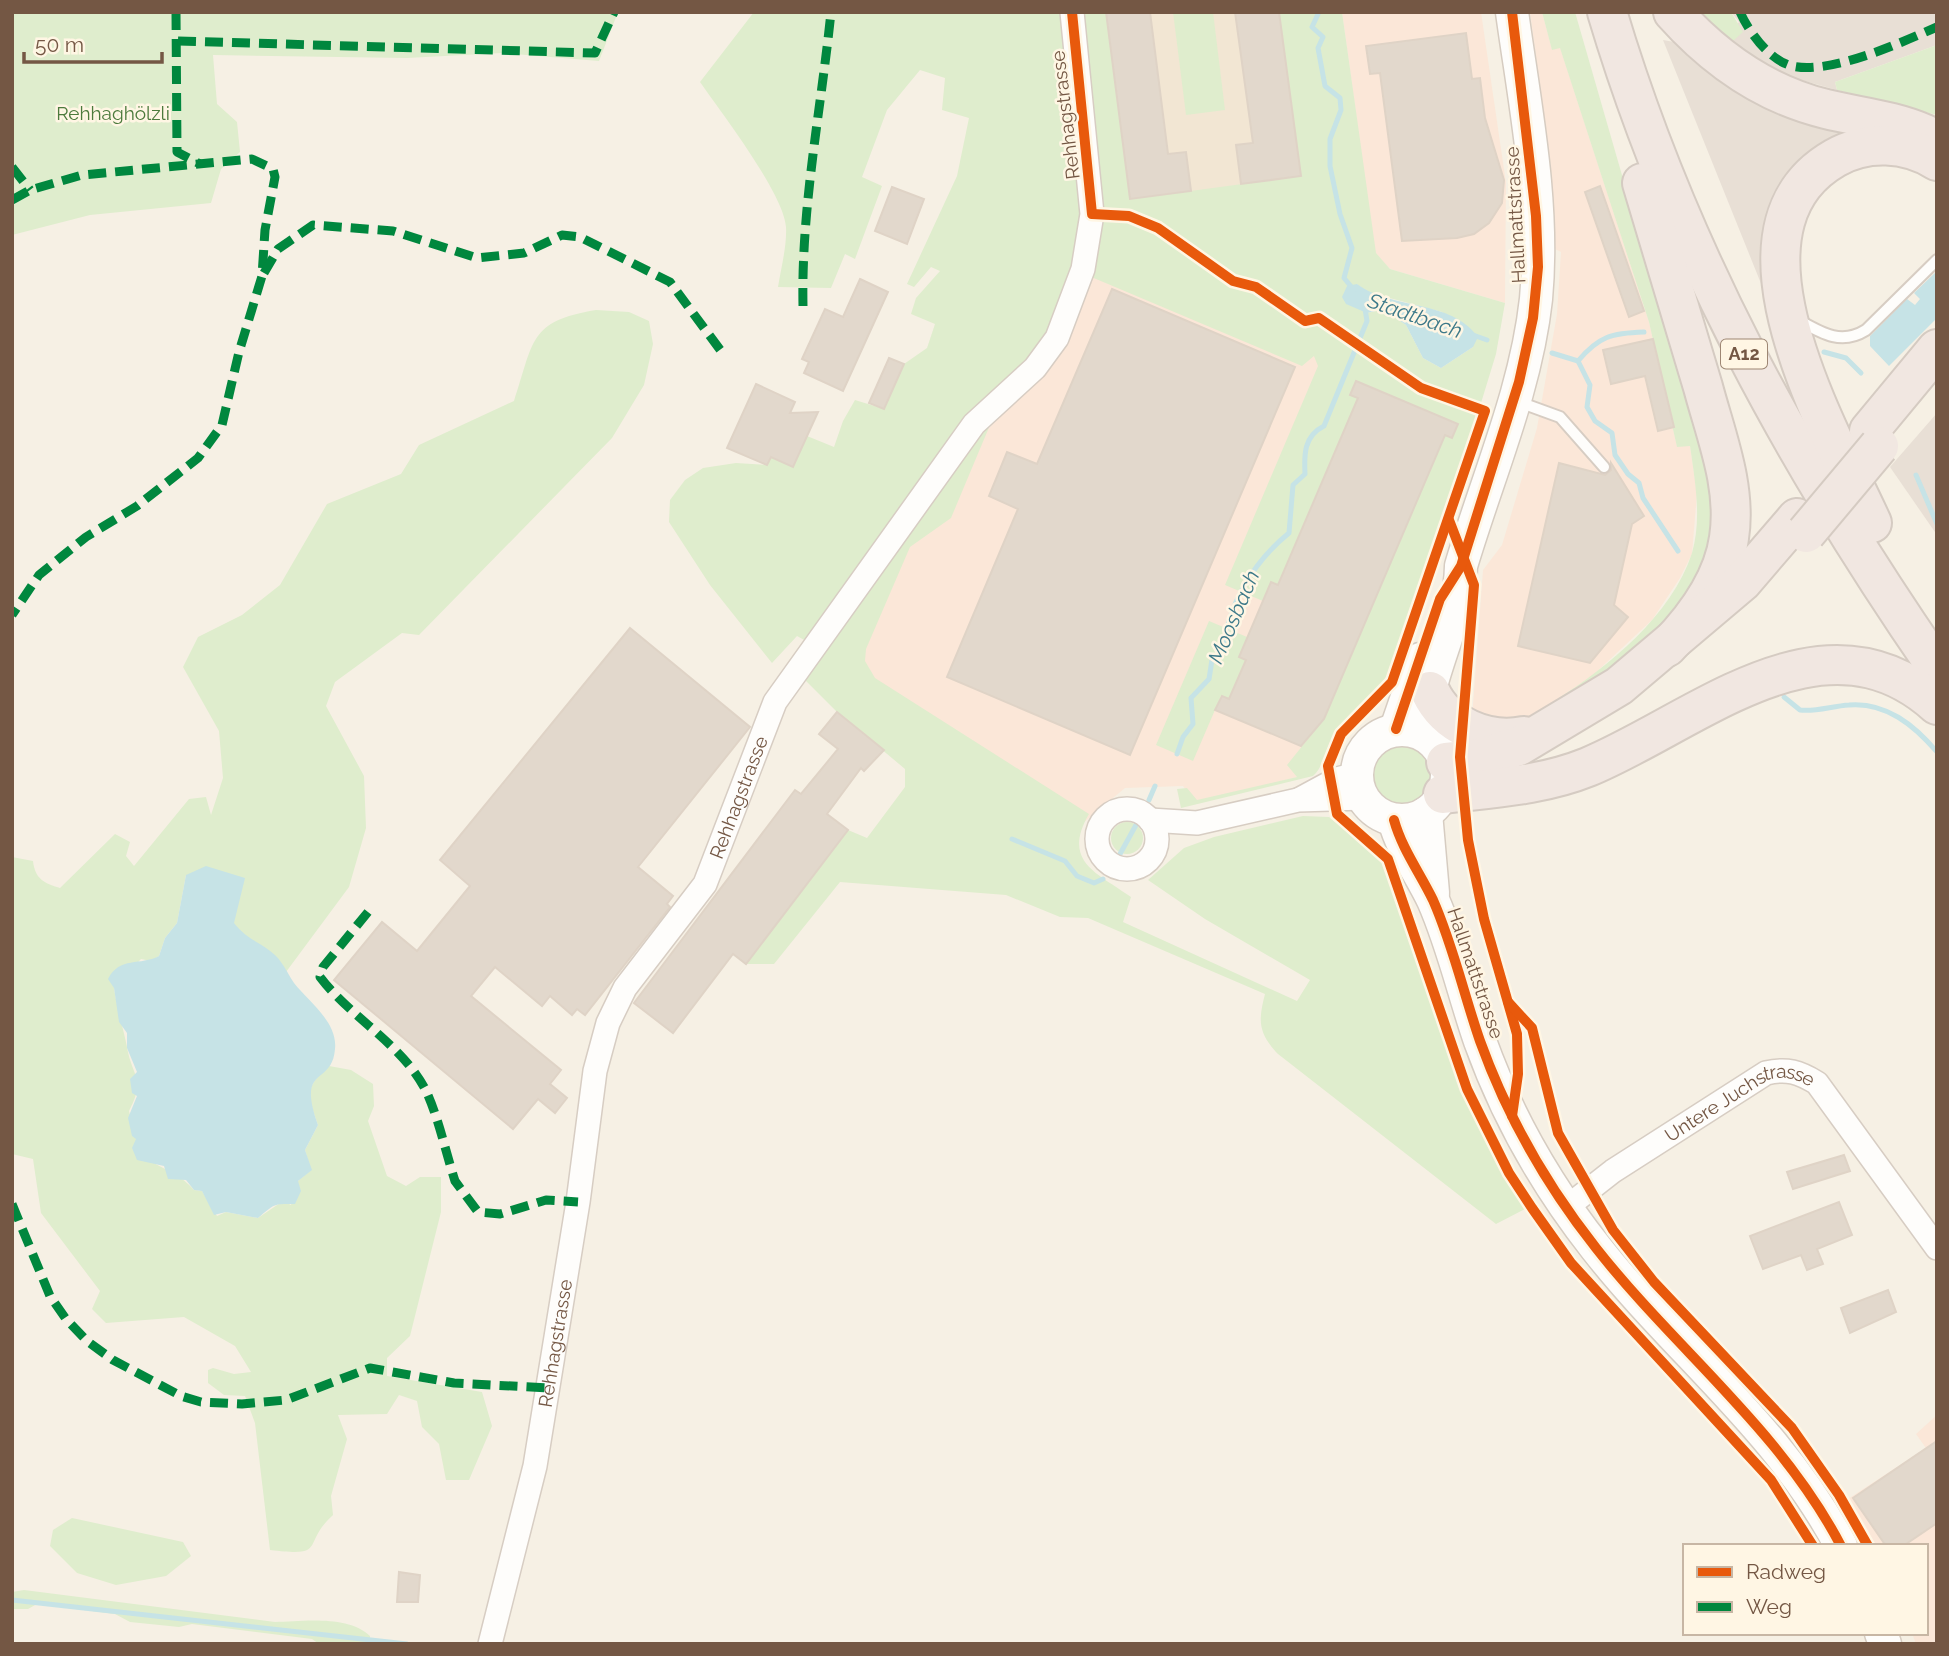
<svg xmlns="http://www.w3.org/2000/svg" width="1949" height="1656" font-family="Raleway,sans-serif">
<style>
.residential{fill:#f2e6d3}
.commercial{fill:#fbe7d8}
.industrial{fill:#e8dfd5}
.green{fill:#dfedcd;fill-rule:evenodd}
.water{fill:#c6e3e6}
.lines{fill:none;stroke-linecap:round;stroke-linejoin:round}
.stream{stroke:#c6e3e6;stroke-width:5}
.building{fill:#e2d8cc;stroke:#dfd3c6;stroke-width:2}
.service-casing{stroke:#d7cdc3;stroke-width:14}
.minor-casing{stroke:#d7cdc3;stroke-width:26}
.secondary-casing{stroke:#d6ccc1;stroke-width:35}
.motorway-casing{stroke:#d5cbc2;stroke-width:42}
.service{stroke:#fefdfb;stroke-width:10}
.minor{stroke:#fefdfb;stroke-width:23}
.secondary{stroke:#fefdfb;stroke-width:32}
.motorway{stroke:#f1e7e1;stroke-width:38}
.motorway-bridge-casing{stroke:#d5cbc2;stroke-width:42;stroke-linecap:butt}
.motorway-bridge{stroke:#f1e7e1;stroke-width:38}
.quiet{stroke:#00873e;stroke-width:9;stroke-dasharray:18 9;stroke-linecap:butt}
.cycleway-casing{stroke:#fff6e4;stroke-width:15}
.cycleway{stroke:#e8590c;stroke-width:10}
.labels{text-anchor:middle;stroke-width:5;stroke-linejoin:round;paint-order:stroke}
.shield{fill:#fff6e4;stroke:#9e8774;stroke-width:2}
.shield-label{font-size:18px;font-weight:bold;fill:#745744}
.park-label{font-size:19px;fill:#4c7a3c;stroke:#fff6e4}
.street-label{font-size:19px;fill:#745744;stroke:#fff6e4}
.water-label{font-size:21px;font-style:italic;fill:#3d7989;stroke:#fff6e4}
</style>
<rect width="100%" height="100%" fill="#f6f0e4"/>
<polygon class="residential" points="1081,12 1291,12 1315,207 1091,265"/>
<g class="commercial">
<polygon points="1342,12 1481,12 1506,183 1505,303 1390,269 1375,253"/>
<polygon points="1530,12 1542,12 1552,49 1560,47 1649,322 1677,446 1690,446 1697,493 1692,554 1680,578 1652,620 1591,677 1556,700 1560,707 1519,726 1472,718 1483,570 1502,545 1537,428 1557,314 1561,252 1555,249 1543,109"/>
<polygon points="1091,265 1313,355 1463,422 1312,773 1196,804 1183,786 1125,788 1071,833 835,673 965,452 1054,363"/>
<polygon points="1937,1415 1937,1644 1916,1644 1912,1633 1926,1633 1926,1546 1875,1546 1848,1499 1926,1448 1916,1434"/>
</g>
<g class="industrial">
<polygon points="1731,12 1937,12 1937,45 1835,82 1837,90 1773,72 1724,41 1739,22"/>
<polygon points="1663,40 1674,42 1743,96 1848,122 1847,139 1764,291"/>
<polygon points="1937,413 1937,535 1890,467"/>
</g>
<g class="green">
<polygon points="12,12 618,12 599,61 502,53 407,58 213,55 217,104 237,122 240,152 221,169 211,203 90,215 12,235"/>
<path d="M754,12H1064L1089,209L1079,257L1041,350L806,641L797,636L772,663L710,585L669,522L670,500L685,480L703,468L736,463L767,465L771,457L793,467L807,436L834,447L843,421L855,400L884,409L904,364L927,348L935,324L911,314L916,298L940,271L931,267L914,287L907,284L957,176L969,118L942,110L945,78L920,70L887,110L862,177L882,186L855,259L845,254L831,288L778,287C781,268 787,246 786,227C784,194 721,112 700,82Z"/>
<path d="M1079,12H1106L1131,199L1301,176L1279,12H1342L1376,253L1390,269L1505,303L1496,354L1481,403L1466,407L1477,417L1468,449L1391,670C1374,697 1344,713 1330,742C1325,753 1323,767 1313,776L1181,808L1177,789L1187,788L1197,800L1297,777L1287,765L1324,719L1445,435L1457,424L1356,381L1350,394L1358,398L1278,585L1271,582L1263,601L1225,585L1318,366L1314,356L1302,366L1089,276L1057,359L990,425L951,518L910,547L866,649L865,661L875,678L1089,814C1061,862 1098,873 1131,897L1123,922L1297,1001L1310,980L1205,919L1148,880L1184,848L1214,837L1303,816L1329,817L1381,859L1469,1107L1499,1168L1525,1209L1496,1224L1278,1054C1258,1033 1258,1021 1265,994L1088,918L1060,917L1006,895L840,882L774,964H746L848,830L867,838L905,787V769L837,712L801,676L981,427L1046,365L1090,265ZM1357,284L1367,292L1442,312L1473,347L1441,368L1423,358L1406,325L1383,309L1367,313Z"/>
<polygon points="1173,12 1213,12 1225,110 1186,115"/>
<path d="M1542,12H1575L1696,432L1699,431C1704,456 1714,484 1715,510C1719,600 1624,661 1560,707L1556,700C1608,667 1672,615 1692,553C1702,519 1695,481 1690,446L1677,447L1649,322L1560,48L1552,50Z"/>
<polygon points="1691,12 1731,12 1743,32 1733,41 1724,41"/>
<polygon points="1937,45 1937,115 1837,90 1835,82"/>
<path d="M596,310L629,312L649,321L653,344L644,385L612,438L419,635L402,633L335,682L326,706L364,776L366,828L349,887L286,972L275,956L245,938L186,875L177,923L165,938L159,956L151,961L141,959L114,988C117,1009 123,1027 127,1047C132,1077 146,1078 129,1111C133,1126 137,1152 152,1162C168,1171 182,1176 194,1190L202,1191L217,1216L226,1212L258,1218L283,1201L291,1205L298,1181L311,1170L305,1150L318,1125C308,1096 303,1088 329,1066L351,1070L373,1084L374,1106L368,1121L387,1176L406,1186L420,1177H441V1212L410,1336L387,1358V1376L482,1392L492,1426L469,1480H446L439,1444L422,1427L417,1401L399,1395L387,1414L338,1415L347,1439L331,1496L333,1515C300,1545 329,1557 270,1550L255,1423L245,1396L224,1395L208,1383V1370L213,1368L234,1374L251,1372L235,1346L184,1317L106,1323L92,1309L100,1291L41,1213L33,1159L12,1154V857L33,861C35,879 44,883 60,888L115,834L130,842L126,856L134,866L189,799L206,797L211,815L223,778L219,731L183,667L198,637L242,615L280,585L327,504L401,474L419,445L514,401C534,342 528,321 596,310Z"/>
<polygon points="1209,621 1247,637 1239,657 1246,660 1229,699 1221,696 1193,761 1156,745"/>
<circle cx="1401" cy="773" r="31"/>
<circle cx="1127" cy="838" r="16"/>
<polygon points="72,1518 183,1542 191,1556 166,1576 116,1585 77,1573 50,1546 53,1530"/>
<path d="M24,1590L275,1622C303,1621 349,1615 370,1636V1644H319L312,1639L192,1624L179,1627L130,1622L115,1614L37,1604L28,1609H12V1592Z"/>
</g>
<g class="water">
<polygon points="1937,271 1937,318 1889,366 1870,346 1870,336 1907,299 1915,305 1920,299 1914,293"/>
<path d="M1357,284C1392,310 1451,299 1478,337L1473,347L1441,368L1423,358L1406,325L1383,309L1367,313L1346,304L1342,297L1347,286Z"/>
<path d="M206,866L245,878L234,923C248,941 262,942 276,956C283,963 288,974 294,983C308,1001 338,1022 335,1049C332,1087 296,1064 318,1125L305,1150L312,1170L298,1181L301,1191L295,1204C273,1204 276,1203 258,1218L226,1212L214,1215L202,1191L194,1190L186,1180L168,1179L164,1166L137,1160L132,1148L136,1139L132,1136L128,1118L137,1096L132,1093L130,1079L137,1072L127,1048V1033L119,1022L114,988L108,979C120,956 140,966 159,956L165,938L177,923L186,875Z"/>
</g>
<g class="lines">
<g class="stream">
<polyline points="1319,12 1312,27 1323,37 1318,48 1325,86 1340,98 1341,110 1330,139 1330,166 1340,214 1352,248 1344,278 1354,290"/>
<polyline points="1473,335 1487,340"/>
<polyline points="1824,352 1846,358 1861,373"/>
<polyline points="1552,353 1578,361 1590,385 1587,407 1595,421 1612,433 1615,455 1628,474 1639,483 1643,498 1678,551"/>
<path d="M1578,361C1599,336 1612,333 1644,332"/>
<polyline points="1916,475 1937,524"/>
<path d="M1784,697L1800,710C1816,712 1832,706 1849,705C1886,702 1914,725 1937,752"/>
<path d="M1177,754L1183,737L1193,724L1191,698L1209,679L1212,660L1222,653C1228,605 1252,563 1289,533L1293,485L1305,474C1304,454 1304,436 1324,426L1367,321L1365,309"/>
<polyline points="1149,800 1155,786"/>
<polyline points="1012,839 1065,861 1077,876 1094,883 1103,879"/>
<polyline points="1120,854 1136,825"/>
<polyline points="12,1600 407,1644"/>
</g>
</g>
<g class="building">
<polygon points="1106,12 1150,12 1168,154 1186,152 1191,191 1130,199"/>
<polygon points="1235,12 1279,12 1301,176 1241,184 1236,145 1253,143"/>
<polygon points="1466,33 1472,79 1480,78 1485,118 1504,180 1502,203 1489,223 1474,234 1457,238 1402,241 1380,73 1370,74 1366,46"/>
<polygon points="1600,186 1644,311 1629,317 1585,192"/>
<polygon points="892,187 924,199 907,244 875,231"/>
<polygon points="860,279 888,292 843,391 804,373 809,362 802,359 825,309 843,317"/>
<polygon points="1112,289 1295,367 1130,755 947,677 1018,509 989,496 1007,452 1037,464"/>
<polygon points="1653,339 1674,427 1658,431 1645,376 1611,384 1603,350"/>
<polygon points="889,358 904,364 884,409 869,403"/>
<polygon points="1356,381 1458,424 1452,438 1445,435 1324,719 1301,746 1215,710 1222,696 1229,699 1246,660 1239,657 1271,582 1278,585 1358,398 1350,395"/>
<polygon points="756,384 795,402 790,413 818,412 793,467 771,457 767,465 727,448"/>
<polygon points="1559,463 1605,475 1611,470 1611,463 1644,516 1632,524 1614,605 1628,617 1590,663 1518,646"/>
<polygon points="630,628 750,727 638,867 673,896 667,904 670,907 585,1015 577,1009 572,1015 550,996 542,1006 495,967 471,996 561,1070 550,1084 567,1098 555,1113 538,1099 513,1129 334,980 382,922 417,951 470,886 440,860"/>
<polygon points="837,712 884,750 864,771 861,768 827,814 848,830 746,964 733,954 673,1033 634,1003 795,790 801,794 838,749 819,734"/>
<polygon points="1844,1155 1850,1171 1793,1189 1787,1172"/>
<polygon points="1839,1202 1852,1235 1817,1249 1823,1264 1807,1270 1801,1255 1763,1269 1750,1236"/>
<polygon points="1888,1290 1896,1312 1850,1333 1841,1308"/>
<polygon points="1937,1441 1937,1523 1903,1546 1886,1546 1853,1498"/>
<polygon points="399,1572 420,1575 418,1602 397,1602"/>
</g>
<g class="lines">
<defs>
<g id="service">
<path d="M1800,321C1823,334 1842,345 1866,330L1937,260"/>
<polyline points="1516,401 1560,417 1604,467"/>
</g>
<g id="minor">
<polyline points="1300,799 1337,779 1357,774"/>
<circle cx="1127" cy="839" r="30"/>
<polyline points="1150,820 1197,823 1298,800 1364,798"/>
<path id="s1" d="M1567,1207L1613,1171L1766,1073C1787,1068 1799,1072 1817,1083L1937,1248"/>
<path id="s2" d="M490,1644L535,1466L578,1202L595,1071L608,1023L625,988L705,884L775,702L974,424L1035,368L1057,338L1083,269L1092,214L1072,12"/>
</g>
<g id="secondary">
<polyline points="1396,729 1420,659"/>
<circle cx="1402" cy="775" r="45"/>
<path d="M1424,734C1424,675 1460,625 1461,566C1487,478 1526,391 1536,299C1545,204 1525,106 1512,12"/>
<polyline points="1426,813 1433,893"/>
<path d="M1394,820C1402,849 1420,873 1433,900C1453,945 1464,995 1480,1041C1507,1116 1547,1186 1596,1248C1676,1350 1780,1429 1841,1546"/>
<polyline points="1881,1633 1885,1644"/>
</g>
<g id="motorway">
<path d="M1607,12C1679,253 1795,462 1937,668"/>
<path d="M1673,12C1715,59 1764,94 1826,109C1859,117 1894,120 1925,134"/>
<path d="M1642,183C1663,251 1683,319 1703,387C1716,436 1737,487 1729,538C1723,581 1696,617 1667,647"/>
<polyline points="1869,431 1937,349"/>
<path d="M1872,523C1831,432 1711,229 1835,158C1867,140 1906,142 1937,161"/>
<path d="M1430,691C1446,726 1487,743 1524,736"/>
<polyline points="1446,762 1476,759 1519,746 1619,686 1742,582 1797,518"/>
<path d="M1443,794C1492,788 1541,786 1588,767C1695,723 1823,603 1937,705"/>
</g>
</defs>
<use href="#service" class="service-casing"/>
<use href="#minor" class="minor-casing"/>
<use href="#secondary" class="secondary-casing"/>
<use href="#motorway" class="motorway-casing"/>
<use href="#service" class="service"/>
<use href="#minor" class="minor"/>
<use href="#secondary" class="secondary"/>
<use href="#motorway" class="motorway"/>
<defs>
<polyline id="motorway-bridge" points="1806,533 1879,446"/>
</defs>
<use href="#motorway-bridge" class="motorway-bridge-casing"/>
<use href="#motorway-bridge" class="motorway-bridge"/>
<g class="quiet">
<polyline points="176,12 177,152 200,164"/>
<path d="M1740,12C1749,32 1769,60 1792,66C1830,75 1900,43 1937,27"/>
<polyline points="178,41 595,53 614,12"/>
<polyline points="12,167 30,190"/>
<polyline points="12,200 30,190 82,175 252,159 273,169 275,177 265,230 262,276 239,352 222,425 198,458 137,506 86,537 39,575 12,615"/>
<polyline points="264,273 278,249 313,225 393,231 477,258 524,253 562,235 580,237 670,282 724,355"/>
<path d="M803,306C801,207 821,110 831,12"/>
<path d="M368,912L323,967L320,977C351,1018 405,1046 427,1093C439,1120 446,1153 455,1181L478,1212L500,1214L546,1200L578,1202"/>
<polyline points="12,1204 50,1296 66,1319 87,1341 113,1360 181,1396 201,1402 242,1404 286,1400 370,1368 454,1383 549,1388"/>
</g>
<defs>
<g id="cycleway">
<polyline points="1072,12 1092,214 1129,216 1158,228 1233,281 1256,287 1305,321 1319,318 1421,388 1485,411 1392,682 1341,734 1328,766 1337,814 1388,859 1467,1089 1509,1173 1532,1208 1571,1263 1771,1480 1813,1546"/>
<polyline points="1449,520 1474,585 1460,757 1468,840 1484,919 1517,1034 1518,1074 1512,1116"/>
<polyline points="1396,729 1440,599 1461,566 1519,382 1533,318 1538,267 1536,216 1512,12"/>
<path d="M1394,820C1402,849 1420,873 1433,900C1453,945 1464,995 1480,1041C1507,1116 1547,1186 1596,1248C1676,1350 1780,1429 1841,1546"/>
<polyline points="1508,1002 1532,1028 1558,1133 1613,1230 1654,1282 1792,1428 1839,1495 1868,1546"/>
</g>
</defs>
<use href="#cycleway" class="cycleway-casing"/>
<use href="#cycleway" class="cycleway"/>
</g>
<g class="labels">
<rect class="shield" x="1721" y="339.5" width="46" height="29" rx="5"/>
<g class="shield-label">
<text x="1744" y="360">A12</text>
</g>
<g class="park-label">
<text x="113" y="120">Rehhaghölzli</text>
</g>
<g class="street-label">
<text transform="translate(1065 115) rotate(-97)" y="7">Rehhagstrasse</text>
<text transform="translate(1515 215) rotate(-93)" y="7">Hallmattstrasse</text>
<text dy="7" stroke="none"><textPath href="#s2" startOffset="896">Rehhagstrasse</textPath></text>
<text transform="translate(1476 973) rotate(71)" y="7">Hallmattstrasse</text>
<text dy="7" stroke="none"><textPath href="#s1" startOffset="206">Untere Juchstrasse</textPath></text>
<text dy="7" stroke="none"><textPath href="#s2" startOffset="308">Rehhagstrasse</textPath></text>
</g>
<g class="water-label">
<text transform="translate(1415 316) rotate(19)" y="7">Stadtbach</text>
<text transform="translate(1234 617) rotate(-67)" y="7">Moosbach</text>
</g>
</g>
<rect width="1949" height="1656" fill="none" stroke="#745744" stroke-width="28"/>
<rect x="1683" y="1544" width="245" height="91" fill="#fff6e4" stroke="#c7b6a4" stroke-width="2"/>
<rect x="1697" y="1567" width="35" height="10" fill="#e8590c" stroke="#c7b6a4" stroke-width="2"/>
<text x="1746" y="1579" font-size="21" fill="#745744">Radweg</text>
<rect x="1697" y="1602" width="35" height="10" fill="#00873e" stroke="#c7b6a4" stroke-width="2"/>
<text x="1746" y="1614" font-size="21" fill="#745744">Weg</text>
<path d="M24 52v10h138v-10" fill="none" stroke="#745744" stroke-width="3.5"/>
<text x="35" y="52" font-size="21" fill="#745744" stroke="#fff6e4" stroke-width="5" paint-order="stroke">50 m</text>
</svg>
